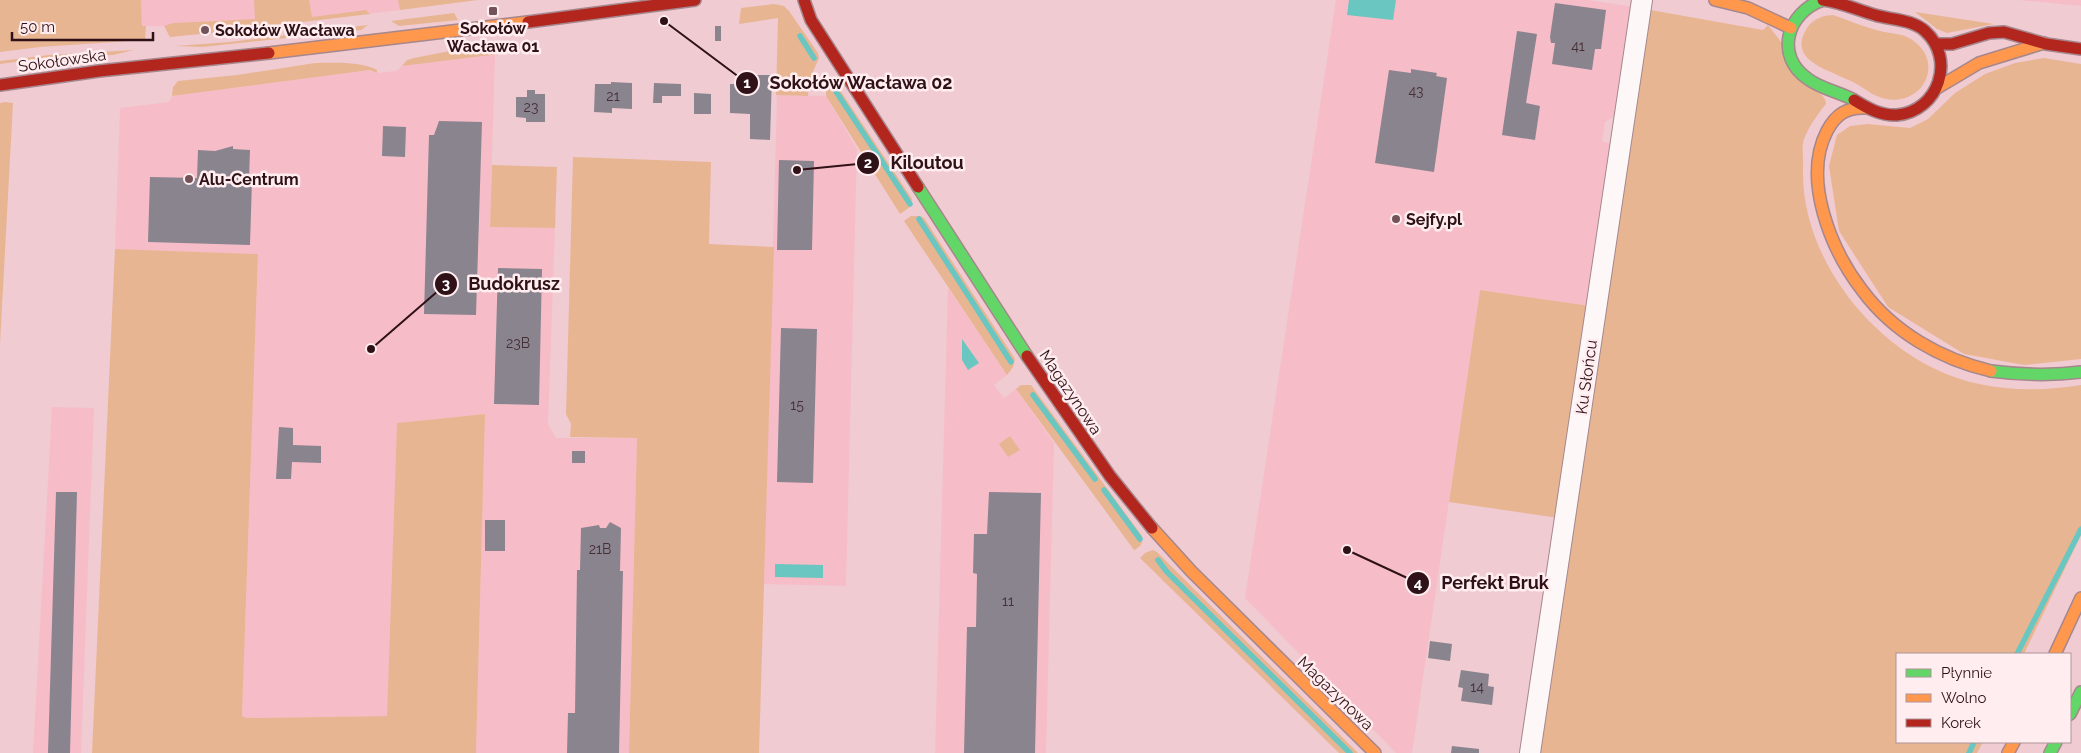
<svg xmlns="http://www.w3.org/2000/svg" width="2081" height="753" font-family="Raleway,sans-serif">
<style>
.built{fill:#f6bdc8}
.green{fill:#e8b593}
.water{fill:#69c6c0}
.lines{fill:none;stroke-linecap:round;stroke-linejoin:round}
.stream{stroke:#69c6c0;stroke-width:5.5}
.building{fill:#8a848f}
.street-casing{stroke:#a5878d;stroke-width:22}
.fast-casing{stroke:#a5878d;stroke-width:14}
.slow-casing{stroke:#a5878d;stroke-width:14}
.jam-casing{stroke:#a5878d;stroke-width:14}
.street{stroke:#fdf7f8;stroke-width:20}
.fast{stroke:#63d668;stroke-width:11}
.slow{stroke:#ff974d;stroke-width:11}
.jam{stroke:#b3261e;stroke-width:11}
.poi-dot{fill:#735259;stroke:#ffedef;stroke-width:2}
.labels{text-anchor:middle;stroke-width:5;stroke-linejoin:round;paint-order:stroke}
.number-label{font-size:14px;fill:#462e36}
.poi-label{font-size:16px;font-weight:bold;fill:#2f1118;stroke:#ffedef;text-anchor:start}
.street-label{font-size:16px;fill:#2f1118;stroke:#ffedef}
.leader{fill:none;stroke:#2f1118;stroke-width:2}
.callout-dot{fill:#2f1118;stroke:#ffedef;stroke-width:2}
.mark-label{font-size:15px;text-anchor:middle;font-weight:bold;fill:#fff}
.callout-label{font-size:18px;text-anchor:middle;font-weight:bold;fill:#2f1118;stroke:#ffedef;stroke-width:5;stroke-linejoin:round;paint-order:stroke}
</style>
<rect width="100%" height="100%" fill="#f0cbd2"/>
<g class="built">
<polygon points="141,0 398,0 400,10 170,37 164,26 142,26"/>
<polygon points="1336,0 1588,0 1635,7 1619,113 1605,122 1602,141 1614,145 1590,306 1480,290 1412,753 1396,753 1245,598"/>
<polygon points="2019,0 2081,0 2081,6"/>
<polygon points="495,54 490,226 555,228 548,424 556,438 637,438 629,753 476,753 485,414 397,423 387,716 246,718 242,716 258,254 115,249 120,108 169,102 172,96 370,70 377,73 396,71 402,66"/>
<polygon points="777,95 826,96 857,149 846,586 764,584"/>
<polygon points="948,288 1007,375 994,385 1004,398 1016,389 1054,443 1046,753 935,753"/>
<polygon points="52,407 94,408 81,753 33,753"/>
</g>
<g class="green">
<polygon points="0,0 141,0 142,26 146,26 145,40 40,47 0,52"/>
<polygon points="254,0 309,0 312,17 366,10 370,14 211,33 210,26 200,26 200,34 170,37 164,26 173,23 255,19"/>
<polygon points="398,0 478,0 400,10"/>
<polygon points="774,4 784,6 789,11 818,53 819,58 809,81 808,96 776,95 778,18 739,24 741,8"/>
<path d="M1645,9L1763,30L1768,25L1825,99L1826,104C1818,114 1809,126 1804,139C1801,147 1804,160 1803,169C1801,251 1862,333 1933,368C1979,391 2031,393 2081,385V535L2024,654H1897V742H1983L1977,753H1537Z"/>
<polygon points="1915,12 1994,24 1947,33 1937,29"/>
<polygon points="454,13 458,20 399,26 391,21"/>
<path d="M1833,15C1848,20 1864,27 1880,31C1892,34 1905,33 1915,42C1949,69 1913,119 1869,92C1862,87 1854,82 1846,79C1827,69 1787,60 1807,28C1813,19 1823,15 1833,15Z"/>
<polygon points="368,25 361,30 202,47 175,46 230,42"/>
<polygon points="497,42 499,54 402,66 407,60 414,58"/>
<polygon points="134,50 113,55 51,57 0,64 0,61 49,55"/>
<polygon points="2044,58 2081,64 2081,359 2024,365 1964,354 1888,307 1839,231 1829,166 1837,135 1850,126 1867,124 1910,128 1928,119 1955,93 1985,74 2015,63"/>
<path d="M315,63C334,63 360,61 377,70V73L370,70L172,96L173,87L178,81L237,75Z"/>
<polygon points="830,84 836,84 912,199 910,207 900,214 826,96 826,87"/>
<polygon points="5,102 13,103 0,344 0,103"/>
<polygon points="573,157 711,162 709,244 774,247 759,753 629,753 637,438 570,437 571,424 566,414"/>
<polygon points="492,165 557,167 555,228 490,227"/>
<polygon points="911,216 920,216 924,218 1015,359 1013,367 1007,375 904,221"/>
<polygon points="115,249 258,254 242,716 246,718 387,716 397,423 485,414 476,753 92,753"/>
<polygon points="1480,290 1590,306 1559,518 1449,502"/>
<path d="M1021,385H1031L1142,536C1143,544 1141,546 1134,550L1016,389Z"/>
<polygon points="1010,436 1020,450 1008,457 999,444"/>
<polygon points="1153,550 1157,552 1358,753 1339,753 1140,558 1145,553"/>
</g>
<g class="water">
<polygon points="1349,0 1396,0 1393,20 1347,15"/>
<polygon points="962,339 979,363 968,370 962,360"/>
<polygon points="775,564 823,565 823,578 775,577"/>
</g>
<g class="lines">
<g class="stream">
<polyline points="800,36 814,58"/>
<polyline points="833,87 910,204"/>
<polyline points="919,219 1011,362"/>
<polyline points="1033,395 1095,479"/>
<polyline points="1104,490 1140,539"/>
<polyline points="1158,560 1167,572 1350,753"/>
<polyline points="2017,654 2081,529"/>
<polyline points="1969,753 1974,742"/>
</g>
</g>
<g class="building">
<polygon points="1555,3 1606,10 1601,49 1595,49 1592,70 1552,64 1555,43 1551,43 1550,37"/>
<polygon points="209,26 210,33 201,34 201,27"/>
<rect x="715" y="26" width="6" height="15"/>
<polygon points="1517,31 1537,34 1526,103 1540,106 1535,140 1502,135"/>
<polygon points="1411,69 1437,73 1436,76 1447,78 1434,172 1375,163 1389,70 1411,73"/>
<polygon points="751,75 772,75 770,140 750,139 750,114 730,113 730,84 751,84"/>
<polygon points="611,82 632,83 632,109 612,108 612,113 594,112 595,84 611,84"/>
<polygon points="654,83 681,84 681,96 662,96 662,103 653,103"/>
<polygon points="527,90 535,90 535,94 545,94 545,122 526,122 526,118 516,117 516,97 527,97"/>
<polygon points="694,93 711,94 711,114 694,114"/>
<polygon points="439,121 482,122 476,315 424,314 429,135 434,135"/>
<polygon points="383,126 406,127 405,157 382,156"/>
<polygon points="233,146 233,149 250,150 249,180 252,180 250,245 148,242 150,177 197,178 198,150 215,151"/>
<polygon points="779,160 814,161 812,250 777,250"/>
<polygon points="498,268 542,269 539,405 494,404"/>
<polygon points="781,328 817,329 813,483 777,482"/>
<polygon points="279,427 293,428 293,445 321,446 321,463 292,462 291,479 276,479"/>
<rect x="572" y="451" width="13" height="12"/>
<polygon points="56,492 77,492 70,753 48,753"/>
<polygon points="989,492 1041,493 1035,753 964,753 967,627 976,627 977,574 973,573 974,534 987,534"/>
<rect x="485" y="520" width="20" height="31"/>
<polygon points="610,522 621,528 620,571 623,571 619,753 567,753 568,713 575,713 577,570 580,570 581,528 599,525 600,528 606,528"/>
<polygon points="1430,641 1452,644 1450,661 1428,658"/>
<polygon points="1461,670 1489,674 1488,686 1494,687 1492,705 1461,701 1463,688 1458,687"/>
<polygon points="1452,746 1479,749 1479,753 1451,753"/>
</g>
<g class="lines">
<defs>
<polyline id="street" points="1530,753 1642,0"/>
<g id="fast">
<path d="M1823,0C1787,12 1774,56 1808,79C1821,89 1840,92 1854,100"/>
<polyline points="918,187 1027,356"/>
<path d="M1991,371C2022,375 2050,376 2081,372"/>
<polyline points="2070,714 2081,692"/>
<polyline points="2050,753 2056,742"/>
</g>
<g id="slow">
<polyline points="1715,0 1748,8 1791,28"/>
<polyline points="269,53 528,22"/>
<polyline points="1937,88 1979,63 2044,43"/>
<path d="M1866,108C1847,107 1836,114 1827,131C1802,179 1831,250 1862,290C1893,332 1940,359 1991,371"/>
<polyline points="1152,528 1191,571 1375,753"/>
<polyline points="2055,654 2081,598"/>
<polyline points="2008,753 2014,742"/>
</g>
<g id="jam">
<polyline points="804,0 811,20 918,187"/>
<path d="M1823,0C1841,2 1857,10 1875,15C1891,20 1912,19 1925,31C1956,59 1939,111 1897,115C1881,116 1867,108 1854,100"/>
<polyline points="528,22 695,0"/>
<polyline points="1936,44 1952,44 1989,33 2004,32 2046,44 2081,49"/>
<polyline points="0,85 99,71 269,53"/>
<polyline points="1027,356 1110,476 1152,528"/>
</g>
</defs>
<use href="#street" class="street-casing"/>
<use href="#fast" class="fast-casing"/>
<use href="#slow" class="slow-casing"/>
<use href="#jam" class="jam-casing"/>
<use href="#street" class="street"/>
<use href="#fast" class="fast"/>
<use href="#slow" class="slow"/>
<use href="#jam" class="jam"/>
</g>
<g class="poi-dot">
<rect x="488" y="6" width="10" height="10" rx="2.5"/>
<circle cx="205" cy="30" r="5"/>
<circle cx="189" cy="179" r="5"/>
<circle cx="1396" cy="219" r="5"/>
</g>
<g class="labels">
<g class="number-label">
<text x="1578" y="51">41</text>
<text x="1416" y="96">43</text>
<text x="613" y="101">21</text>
<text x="531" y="112">23</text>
<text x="518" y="348">23B</text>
<text x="797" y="410">15</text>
<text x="600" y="554">21B</text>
<text x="1008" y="606">11</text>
<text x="1477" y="692">14</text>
</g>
<g class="poi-label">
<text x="493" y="34" text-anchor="middle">Sokołów<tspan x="493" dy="18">Wacława 01</tspan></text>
<text x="215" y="36">Sokołów Wacława</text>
<text x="199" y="185">Alu-Centrum</text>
<text x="1406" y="225">Sejfy.pl</text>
</g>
<g class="street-label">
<text transform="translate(62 60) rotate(-8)" y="6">Sokołowska</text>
<text transform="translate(1586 377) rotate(-82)" y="6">Ku Słońcu</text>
<text transform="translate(1071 392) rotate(56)" y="6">Magazynowa</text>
<text transform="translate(1336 693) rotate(44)" y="6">Magazynowa</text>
</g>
</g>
<path class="leader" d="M664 21L747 83M797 170L868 163M371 349L446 284M1347 550L1418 583"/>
<g class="callout-dot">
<circle cx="664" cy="21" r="5"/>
<circle cx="797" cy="170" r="5"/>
<circle cx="371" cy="349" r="5"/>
<circle cx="1347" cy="550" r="5"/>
<circle cx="747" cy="83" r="12"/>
<circle cx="868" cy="163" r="12"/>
<circle cx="446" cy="284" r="12"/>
<circle cx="1418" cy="583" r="12"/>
</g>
<g class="mark-label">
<text x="747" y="88">1</text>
<text x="868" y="168">2</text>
<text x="446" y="289">3</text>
<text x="1418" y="588">4</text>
</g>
<g class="callout-label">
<text x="861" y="89">Sokołów Wacława 02</text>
<text x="927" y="169">Kiloutou</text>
<text x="514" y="290">Budokrusz</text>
<text x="1495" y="589">Perfekt Bruk</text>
</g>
<rect x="1896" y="653" width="175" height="90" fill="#ffedef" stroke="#ac9599"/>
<rect x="1906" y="669" width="25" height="8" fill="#63d668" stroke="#ac9599"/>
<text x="1941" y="678" font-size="15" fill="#2f1118">Płynnie</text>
<rect x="1906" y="694" width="25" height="8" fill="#ff974d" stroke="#ac9599"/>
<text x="1941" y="703" font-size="15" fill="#2f1118">Wolno</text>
<rect x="1906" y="719" width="25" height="8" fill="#b3261e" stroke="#ac9599"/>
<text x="1941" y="728" font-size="15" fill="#2f1118">Korek</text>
<path d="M12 32v8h141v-8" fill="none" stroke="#2f1118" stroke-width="2.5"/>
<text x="20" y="32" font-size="15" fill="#2f1118" stroke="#ffedef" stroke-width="4" paint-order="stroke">50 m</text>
</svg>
